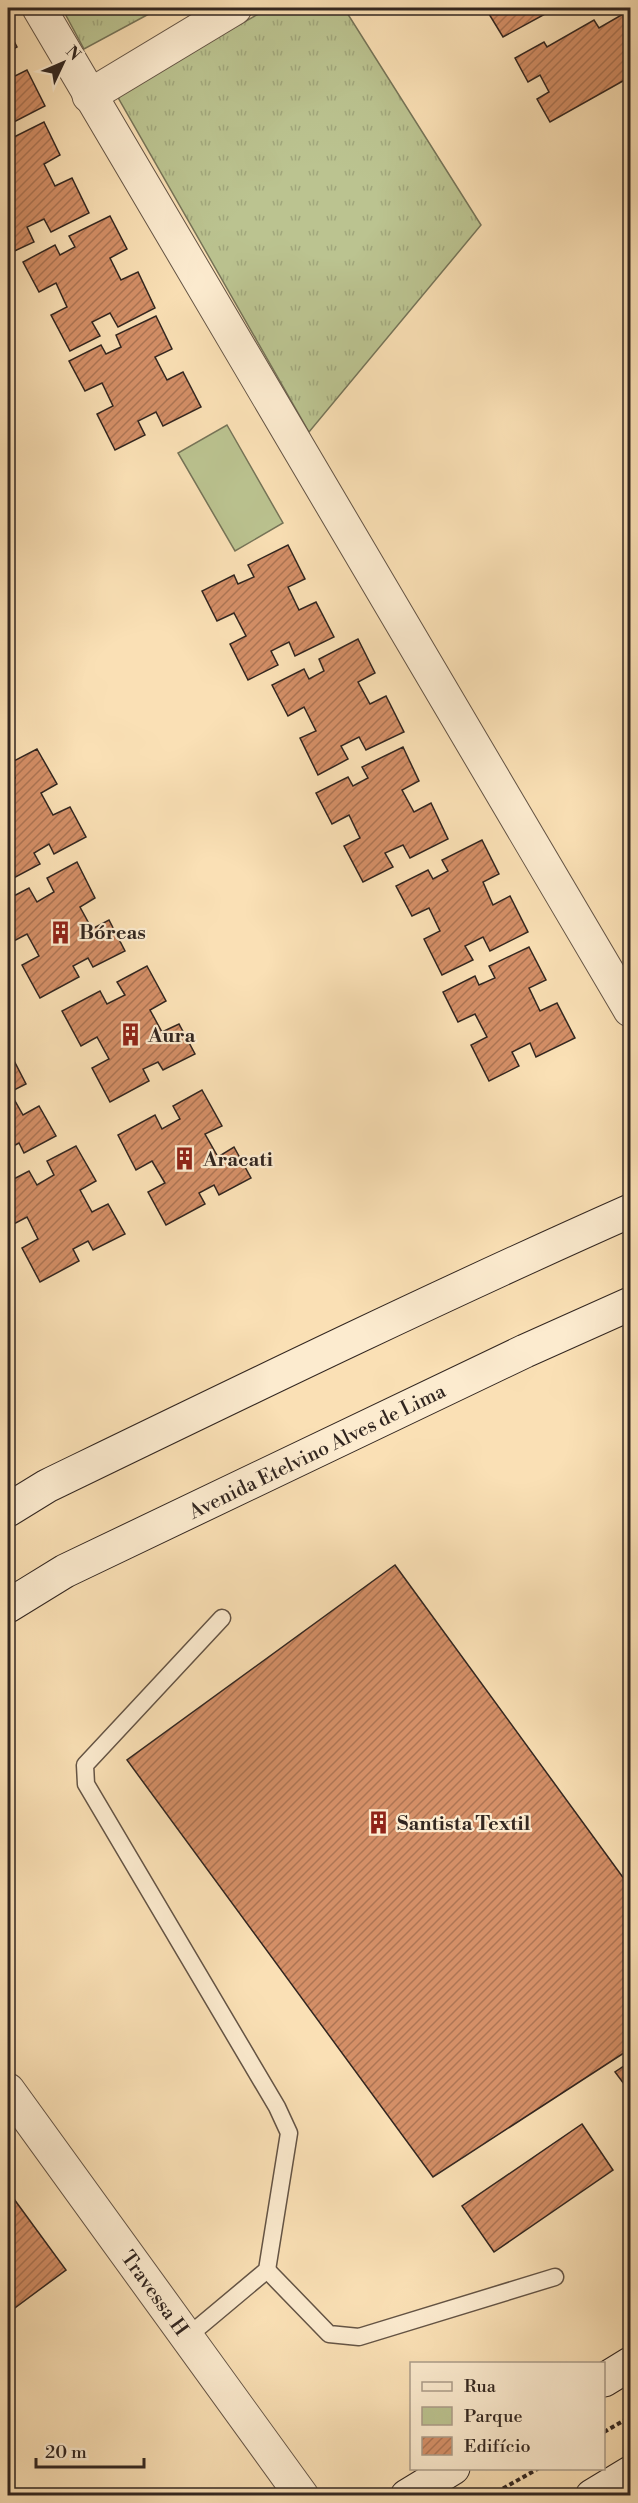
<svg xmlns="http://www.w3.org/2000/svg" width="638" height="2503" font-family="'Libre Bodoni',serif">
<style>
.grass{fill:url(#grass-tufts);stroke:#767458;stroke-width:1.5}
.park{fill:#bbc390;stroke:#767458;stroke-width:1.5}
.building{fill:url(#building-hatch);stroke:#322620;stroke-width:1.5}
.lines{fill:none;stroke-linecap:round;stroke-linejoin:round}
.service-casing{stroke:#645445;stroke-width:19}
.minor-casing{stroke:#645445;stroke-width:35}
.secondary-casing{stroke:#322620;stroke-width:35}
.path{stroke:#322620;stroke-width:4;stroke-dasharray:4.5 3;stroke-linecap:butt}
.service{stroke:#fcebcf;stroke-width:16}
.minor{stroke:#fcebcf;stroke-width:33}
.secondary{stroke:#fcebcf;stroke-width:33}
.labels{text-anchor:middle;stroke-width:4.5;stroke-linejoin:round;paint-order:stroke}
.poi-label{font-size:20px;font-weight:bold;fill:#322620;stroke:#fcebcf;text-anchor:start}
.street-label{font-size:20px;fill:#322620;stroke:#fcebcf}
</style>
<defs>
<pattern id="grass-tufts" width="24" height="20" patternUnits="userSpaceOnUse" patternTransform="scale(1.5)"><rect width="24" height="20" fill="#bbc390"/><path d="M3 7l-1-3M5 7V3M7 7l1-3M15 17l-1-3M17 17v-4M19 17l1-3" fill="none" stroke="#a1a77c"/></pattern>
<pattern id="building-hatch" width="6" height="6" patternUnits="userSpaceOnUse" patternTransform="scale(1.5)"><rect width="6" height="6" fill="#d48f67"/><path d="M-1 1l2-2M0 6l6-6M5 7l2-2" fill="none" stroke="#ad7554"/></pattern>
</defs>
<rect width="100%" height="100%" fill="#fae0b5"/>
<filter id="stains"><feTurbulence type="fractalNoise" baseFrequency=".00333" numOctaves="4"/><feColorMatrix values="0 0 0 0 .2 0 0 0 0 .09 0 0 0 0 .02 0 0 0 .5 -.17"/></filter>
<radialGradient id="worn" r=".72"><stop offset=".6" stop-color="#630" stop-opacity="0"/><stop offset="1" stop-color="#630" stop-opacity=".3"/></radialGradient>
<g class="grass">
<polygon points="62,8 160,8 84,49"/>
<polygon points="269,8 344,8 481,225 309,432 116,94"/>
</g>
<polygon class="park" points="227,425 283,523 235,551 178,453"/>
<g class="building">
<polygon points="500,8 556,8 503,37 489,14"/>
<polygon points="630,10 630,77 550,122 537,99 549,92 540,75 528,82 515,58 544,42 547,47 594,20 599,28"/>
<polygon points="8,30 17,47 8,52"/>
<polygon points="27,70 45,106 8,125 8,72 11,78"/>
<polygon points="44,122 60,155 44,164 55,186 72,178 89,213 51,232 44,219 27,227 34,242 8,254 8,154 9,153 8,140"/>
<polygon points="110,216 127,249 110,258 121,280 138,272 155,308 118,327 110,313 92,322 100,336 70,351 51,315 67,307 56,283 39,292 23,262 55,245 60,255 75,247 69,236"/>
<polygon points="156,316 172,349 155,357 167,380 183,372 201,407 163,426 156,412 138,421 145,435 115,450 97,414 113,406 102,383 85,391 69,361 101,345 106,354 121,347 116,335"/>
<polygon points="288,545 305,579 288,587 299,610 316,602 334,637 295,656 289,642 271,651 278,665 248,680 230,644 246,636 234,613 217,621 202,591 234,575 238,584 254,577 248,565"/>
<polygon points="358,639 375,673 358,682 370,704 386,696 404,732 366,750 359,737 341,746 348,759 318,775 300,738 316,731 304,707 288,716 272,685 304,669 309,679 324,671 319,659"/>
<polygon points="403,747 419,781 402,790 414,812 431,803 448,839 410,858 403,845 385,853 393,867 363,882 344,846 360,838 349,815 332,824 316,793 348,777 353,786 368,778 362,767"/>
<polygon points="37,749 57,784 41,793 53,815 70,807 86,837 54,854 49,844 34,853 40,864 8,881 8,782 15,778 8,764"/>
<polygon points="482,840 499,874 483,882 493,905 510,896 528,932 490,951 483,937 465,946 473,960 442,975 424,939 440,931 429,908 412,916 396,886 428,870 433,879 448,871 442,860"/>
<polygon points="77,862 95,898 80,907 92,929 109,920 125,951 93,967 88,958 73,966 79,977 40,998 22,965 39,956 27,934 10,943 8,937 8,899 29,888 37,902 54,892 47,878"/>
<polygon points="529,947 546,980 529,988 540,1011 557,1003 575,1038 536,1057 530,1043 512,1052 519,1066 489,1081 471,1045 487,1037 475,1014 458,1022 443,992 475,976 479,985 495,978 489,966"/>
<polygon points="147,966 166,1001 150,1010 162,1032 179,1024 195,1054 163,1070 158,1062 143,1069 149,1081 110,1102 92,1068 109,1059 97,1037 81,1046 62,1011 100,991 107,1004 125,995 117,982"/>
<polygon points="8,1049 26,1084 10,1092 23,1115 39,1106 56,1136 24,1153 19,1143 8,1149"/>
<polygon points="202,1090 222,1126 205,1134 218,1157 234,1147 251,1178 219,1195 214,1185 199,1193 205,1204 166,1225 148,1192 165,1183 152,1161 136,1170 118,1135 155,1115 162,1129 180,1119 173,1106"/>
<polygon points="76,1146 96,1181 80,1190 92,1212 108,1204 125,1234 93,1250 88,1241 73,1249 79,1261 40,1282 22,1248 38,1239 27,1217 10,1226 8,1220 8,1182 29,1171 37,1185 54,1175 47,1161"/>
<polygon points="395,1565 630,1887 630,2049 433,2177 127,1760"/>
<polygon points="630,2062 630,2092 615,2072"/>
<polygon points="582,2124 613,2170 494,2252 462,2206"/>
<polygon points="14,2199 66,2270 8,2313 8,2204"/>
</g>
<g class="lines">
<defs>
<g id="service">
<polyline points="267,2270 329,2334 359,2337 555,2277"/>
<polyline points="187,2337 267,2270 289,2133 277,2107 86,1784 85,1765 222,1618"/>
</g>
<g id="minor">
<polyline points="39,8 630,1010"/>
<polyline points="89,96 235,8"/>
<polyline points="8,2090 302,2496"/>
</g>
<g id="secondary">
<path d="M8,1510L47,1486C241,1392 434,1298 630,1211"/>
<polyline points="8,1606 65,1571 525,1351 630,1304"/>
<polyline points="604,2380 630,2364"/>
<polyline points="407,2496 453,2468"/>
<polyline points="592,2496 630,2473"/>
</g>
</defs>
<use href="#service" class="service-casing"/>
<use href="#minor" class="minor-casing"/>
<use href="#secondary" class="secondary-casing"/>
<g class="path">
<polyline points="604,2432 630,2417"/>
<polyline points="490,2496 539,2468"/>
</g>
<use href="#service" class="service"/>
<use href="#minor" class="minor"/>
<use href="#secondary" class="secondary"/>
</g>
<defs>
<symbol id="building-bare" viewBox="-9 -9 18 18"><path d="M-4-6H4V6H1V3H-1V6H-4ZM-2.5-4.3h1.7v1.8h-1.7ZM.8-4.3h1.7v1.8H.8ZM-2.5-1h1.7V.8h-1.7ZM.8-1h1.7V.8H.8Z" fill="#8f2418" stroke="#fcebcf" stroke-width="2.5" paint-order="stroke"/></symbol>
</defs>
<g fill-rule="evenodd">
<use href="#building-bare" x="44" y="916" width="33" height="33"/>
<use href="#building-bare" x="114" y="1018" width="33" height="33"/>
<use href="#building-bare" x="168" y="1142" width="33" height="33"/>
<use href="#building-bare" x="362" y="1806" width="33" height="33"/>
</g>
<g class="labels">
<g class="poi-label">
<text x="79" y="939">Bóreas</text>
<text x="148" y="1042">Aura</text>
<text x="203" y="1166">Aracati</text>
<text x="397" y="1830">Santista Textil</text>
</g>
<g class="street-label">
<text transform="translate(317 1451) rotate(-26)" y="7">Avenida Etelvino Alves de Lima</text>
<text transform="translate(155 2293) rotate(54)" y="7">Travessa H</text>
</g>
</g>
<rect width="638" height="2503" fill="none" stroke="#fae0b5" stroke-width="30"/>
<rect x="9" y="9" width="620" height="2485" fill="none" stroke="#322620" stroke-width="3"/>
<rect x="15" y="15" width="608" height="2473" fill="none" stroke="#322620" stroke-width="1.5"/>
<rect x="410" y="2362" width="195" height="108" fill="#fcebcf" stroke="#ab9c89" stroke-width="1.5"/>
<rect x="422" y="2382" width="30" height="9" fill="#fcebcf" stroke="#ab9c89" stroke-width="1.5"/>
<text x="464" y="2392" font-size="18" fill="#322620">Rua</text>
<rect x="422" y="2407" width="30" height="18" fill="#bbc390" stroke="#ab9c89" stroke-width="1.5"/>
<text x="464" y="2422" font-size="18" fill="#322620">Parque</text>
<rect x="422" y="2437" width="30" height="18" fill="url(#building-hatch)" stroke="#ab9c89" stroke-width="1.5"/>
<text x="464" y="2452" font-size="18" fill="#322620">Edifício</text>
<g transform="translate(63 63) rotate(46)" stroke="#fcebcf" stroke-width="4.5" paint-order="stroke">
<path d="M0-4.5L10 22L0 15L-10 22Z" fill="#322620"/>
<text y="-9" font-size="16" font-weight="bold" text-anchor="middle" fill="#322620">N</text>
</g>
<path d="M36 2458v9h108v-9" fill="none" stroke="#322620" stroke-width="3"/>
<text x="45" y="2458" font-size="18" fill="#322620" stroke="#fcebcf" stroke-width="4.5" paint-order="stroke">20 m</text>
<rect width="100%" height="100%" filter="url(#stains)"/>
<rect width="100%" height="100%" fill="url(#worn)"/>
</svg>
